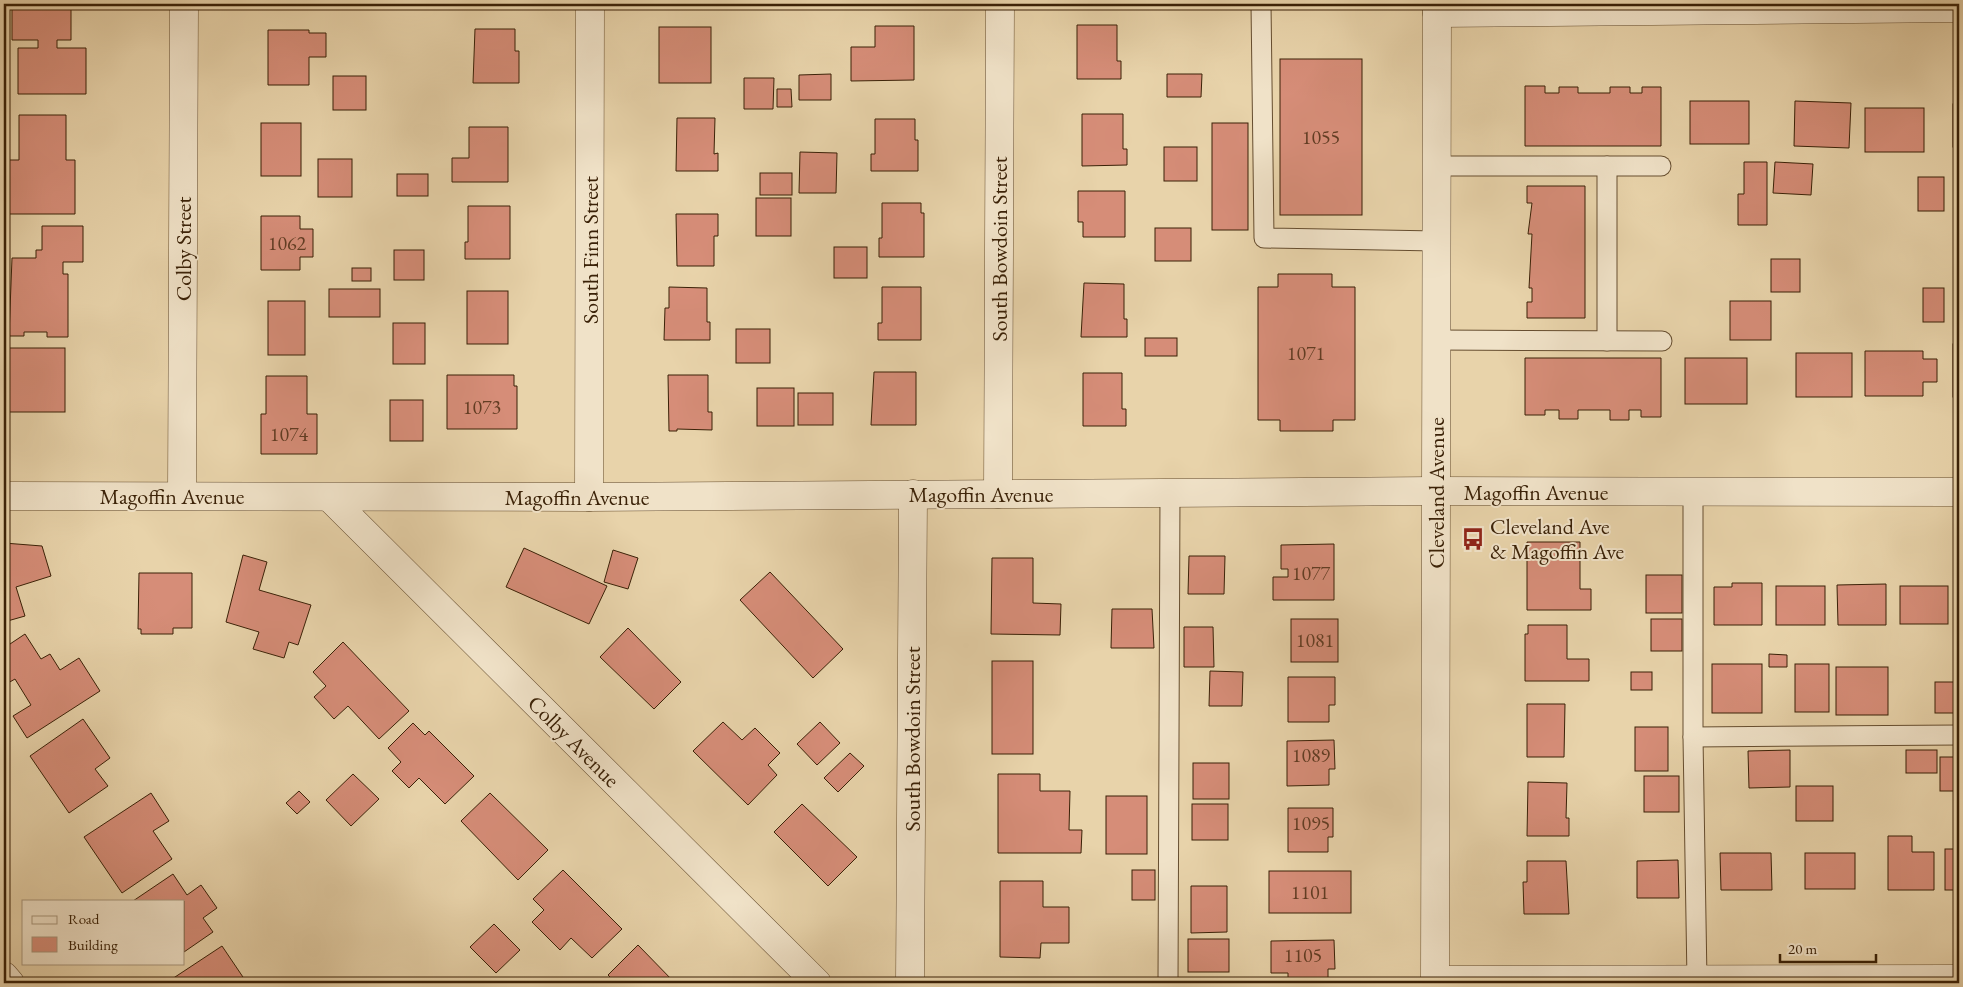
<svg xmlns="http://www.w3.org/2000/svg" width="1963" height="987" font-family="'EB Garamond',serif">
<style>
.building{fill:#d68d78;stroke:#3a2107}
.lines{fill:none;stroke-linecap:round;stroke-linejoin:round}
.service-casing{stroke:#664e30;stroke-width:21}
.minor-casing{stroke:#664e30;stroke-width:29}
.tertiary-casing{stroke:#664e30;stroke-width:29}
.service{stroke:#f0e2c8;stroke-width:19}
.minor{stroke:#f0e2c8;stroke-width:28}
.tertiary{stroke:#f0e2c8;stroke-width:28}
.labels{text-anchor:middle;stroke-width:4;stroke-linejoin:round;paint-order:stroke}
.number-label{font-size:20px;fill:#613c23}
.street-label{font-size:22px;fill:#3a2107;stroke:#f0e2c8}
.poi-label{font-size:22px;fill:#3a2107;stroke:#f0e2c8;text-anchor:start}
</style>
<rect width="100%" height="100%" fill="#e8d3aa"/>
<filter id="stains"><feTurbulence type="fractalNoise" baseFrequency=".004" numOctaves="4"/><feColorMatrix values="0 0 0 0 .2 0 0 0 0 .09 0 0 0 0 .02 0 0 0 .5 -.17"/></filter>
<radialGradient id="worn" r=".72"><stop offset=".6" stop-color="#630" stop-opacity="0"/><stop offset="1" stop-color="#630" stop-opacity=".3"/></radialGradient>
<g class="building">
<polygon points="12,4 71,4 71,40 57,40 57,48 86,48 86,94 18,94 18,48 38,48 38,40 12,40"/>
<polygon points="1077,25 1117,25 1117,61 1121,61 1121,79 1077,79"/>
<polygon points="875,26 914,26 914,80 851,81 851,47 875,47"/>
<rect x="659" y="27" width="52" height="56"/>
<polygon points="475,29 515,29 515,51 519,51 519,83 473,83"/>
<polygon points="268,30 309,30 309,33 326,33 326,57 309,57 309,85 268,85"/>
<rect x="1280" y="59" width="82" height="156"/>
<polygon points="831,74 831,100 799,100 799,75"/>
<polygon points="1167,74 1202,74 1201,97 1167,97"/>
<rect x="333" y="76" width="33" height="34"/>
<polygon points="744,78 774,78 773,109 744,109"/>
<polygon points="1525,86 1545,86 1545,93 1559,93 1559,87 1578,87 1578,93 1610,93 1610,87 1630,87 1630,93 1642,93 1642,87 1661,87 1661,146 1525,146"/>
<polygon points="777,89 791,89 792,107 777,107"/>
<rect x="1690" y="101" width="59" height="43"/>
<polygon points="1795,101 1851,103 1849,148 1794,146"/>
<rect x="1953" y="104" width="6" height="43"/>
<rect x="1865" y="108" width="59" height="44"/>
<polygon points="1082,114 1123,114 1123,149 1127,149 1127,165 1082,166"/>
<polygon points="19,115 66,115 66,160 75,160 75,214 4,214 4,160 19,160"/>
<polygon points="677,118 715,118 714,154 718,153 718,171 676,171"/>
<polygon points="875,119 915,119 915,140 918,140 918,171 871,171 871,154 875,154"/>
<rect x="261" y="123" width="40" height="53"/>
<rect x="1212" y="123" width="36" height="107"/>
<polygon points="469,127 508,127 508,182 452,182 452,158 469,158"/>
<rect x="1164" y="147" width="33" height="34"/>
<polygon points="800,152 837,153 836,193 799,193"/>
<rect x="318" y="159" width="34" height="38"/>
<polygon points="1744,162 1767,162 1767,225 1738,225 1738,194 1744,194"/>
<polygon points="1775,162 1813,164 1811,195 1773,193"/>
<rect x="760" y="173" width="32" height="22"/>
<rect x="397" y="174" width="31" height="22"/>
<rect x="1918" y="177" width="26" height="34"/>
<polygon points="1527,186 1585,186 1585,318 1527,318 1527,302 1532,302 1532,288 1529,288 1532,234 1528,234 1532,203 1527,203"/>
<polygon points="1078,191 1125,191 1125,237 1083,237 1083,222 1078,222"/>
<rect x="756" y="198" width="35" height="38"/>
<polygon points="882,203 921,203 921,213 924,213 924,257 879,257 879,238 882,238"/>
<polygon points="468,206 510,206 510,259 465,259 465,242 468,242"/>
<polygon points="676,214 718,214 718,236 714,236 714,266 677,266"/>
<polygon points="261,216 300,216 300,229 313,229 313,257 300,257 300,270 261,270"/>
<polygon points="42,226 83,226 83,262 63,262 63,274 68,274 68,337 47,337 47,332 24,332 24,336 9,336 12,258 36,258 36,250 42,250"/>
<rect x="1155" y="228" width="36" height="33"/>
<rect x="834" y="247" width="33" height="31"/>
<rect x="394" y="250" width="30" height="30"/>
<rect x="1771" y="259" width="29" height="33"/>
<rect x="352" y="268" width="19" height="13"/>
<polygon points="1278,274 1332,274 1332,287 1355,287 1355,420 1333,420 1333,431 1280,431 1280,420 1258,420 1258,287 1278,287"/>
<polygon points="1084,283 1124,284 1124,319 1127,319 1127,337 1081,337"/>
<polygon points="669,287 707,288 707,322 710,322 710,340 664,340 665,308 669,308"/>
<polygon points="882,287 921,287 921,340 878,340 878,323 882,323"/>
<rect x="1923" y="288" width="21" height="34"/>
<rect x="329" y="289" width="51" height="28"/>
<rect x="467" y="291" width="41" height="53"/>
<rect x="268" y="301" width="37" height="54"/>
<rect x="1730" y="301" width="41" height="39"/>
<rect x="393" y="323" width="32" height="41"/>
<rect x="736" y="329" width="34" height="34"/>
<rect x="1145" y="338" width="32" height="18"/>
<rect x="1953" y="344" width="6" height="53"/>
<rect x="4" y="348" width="61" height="64"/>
<polygon points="1865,351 1923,351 1923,359 1937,359 1937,382 1923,382 1923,396 1865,396"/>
<rect x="1796" y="353" width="56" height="44"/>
<polygon points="1525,358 1661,358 1661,417 1641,417 1641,410 1629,410 1629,420 1610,420 1610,410 1578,410 1578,419 1559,419 1559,410 1545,410 1545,415 1525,415"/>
<rect x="1685" y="358" width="62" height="46"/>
<polygon points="874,372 916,372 916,425 871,425"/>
<polygon points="1083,373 1122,373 1122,409 1126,409 1126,426 1083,426"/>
<polygon points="447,375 514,375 514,386 517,386 517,429 447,429"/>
<polygon points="668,375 708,375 708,412 712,412 712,430 677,429 677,431 669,431"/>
<polygon points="266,376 307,376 307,414 317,414 317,454 261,454 261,414 266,414"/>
<rect x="757" y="388" width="37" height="38"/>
<rect x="798" y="393" width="35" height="32"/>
<rect x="390" y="400" width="33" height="41"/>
<polygon points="1527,542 1580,542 1580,589 1591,589 1591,610 1527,610"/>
<polygon points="4,543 42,546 51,576 16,587 25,616 4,622"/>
<polygon points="1334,544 1334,600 1273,600 1273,577 1288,577 1288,569 1281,569 1281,545"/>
<polygon points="524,548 607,586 589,624 506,587"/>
<polygon points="613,550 638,558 628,589 604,582"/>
<polygon points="243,555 267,562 259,590 311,605 298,645 289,642 284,658 253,649 259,632 226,622"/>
<polygon points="1189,556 1225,556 1224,594 1188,594"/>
<polygon points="992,558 1033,558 1033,603 1061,604 1060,635 991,634"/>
<polygon points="770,572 843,649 813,678 740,600"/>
<polygon points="139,573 192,573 192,628 173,628 173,634 141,634 141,629 138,629"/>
<rect x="1646" y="575" width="36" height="38"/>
<polygon points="1732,583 1762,583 1762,625 1714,625 1714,587 1732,587"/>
<polygon points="1886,584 1886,625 1838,625 1837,585"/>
<rect x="1776" y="586" width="49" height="39"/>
<rect x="1900" y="586" width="48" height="38"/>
<polygon points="1112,609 1152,609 1154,648 1111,648"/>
<rect x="1291" y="619" width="47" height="43"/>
<rect x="1651" y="619" width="31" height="32"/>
<polygon points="1528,625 1567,625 1567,659 1589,659 1589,681 1525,681 1525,634 1528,634"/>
<polygon points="1184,627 1213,627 1214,667 1184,667"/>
<polygon points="628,628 681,682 654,709 600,657"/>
<polygon points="25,634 41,659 50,654 60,670 79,658 100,691 27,738 13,716 31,705 15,679 8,683 4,677 4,648"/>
<polygon points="343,642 409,711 379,739 348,706 334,719 314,697 326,686 313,672"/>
<polygon points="1769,654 1787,655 1787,667 1769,667"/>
<rect x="992" y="661" width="41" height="93"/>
<rect x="1712" y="664" width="50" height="49"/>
<rect x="1795" y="664" width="34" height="48"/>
<rect x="1836" y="667" width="52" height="48"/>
<polygon points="1210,671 1243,672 1242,706 1209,706"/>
<rect x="1631" y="672" width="21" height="18"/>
<polygon points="1288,677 1335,677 1335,705 1329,705 1329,722 1288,722"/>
<rect x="1935" y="682" width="21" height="31"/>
<polygon points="1527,704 1565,704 1564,757 1527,757"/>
<polygon points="83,719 110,758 95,769 108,786 69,813 30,756"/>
<polygon points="723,722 742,740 755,728 780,753 768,765 777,775 748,805 693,751"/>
<polygon points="820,722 840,743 817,765 797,744"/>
<polygon points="413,723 425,735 429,731 474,776 445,804 419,778 409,788 392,771 401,762 388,748"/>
<rect x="1635" y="727" width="33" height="44"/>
<polygon points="1334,740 1335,769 1329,769 1329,785 1287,786 1287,741"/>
<polygon points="1790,750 1790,787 1749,788 1748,751"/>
<rect x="1906" y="750" width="31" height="23"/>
<polygon points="850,753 864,766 838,792 824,778"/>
<rect x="1940" y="757" width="19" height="34"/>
<rect x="1193" y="763" width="36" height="36"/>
<polygon points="353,774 379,799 351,826 326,800"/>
<polygon points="998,774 1040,774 1040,791 1070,791 1069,830 1082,830 1081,853 998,853"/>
<rect x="1644" y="776" width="35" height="36"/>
<polygon points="1528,782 1567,783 1566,818 1569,818 1569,836 1527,836"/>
<rect x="1796" y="786" width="37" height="35"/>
<polygon points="299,791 310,802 297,814 286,803"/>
<polygon points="151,793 169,821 153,831 172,859 122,893 84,837"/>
<polygon points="490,793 548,850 518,880 461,821"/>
<rect x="1106" y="796" width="41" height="58"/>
<polygon points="802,804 857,857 828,886 774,832"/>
<rect x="1192" y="804" width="36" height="36"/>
<polygon points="1288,808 1333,808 1333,837 1328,837 1328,852 1288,852"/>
<polygon points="1888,836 1912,836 1912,852 1934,852 1934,890 1888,890"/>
<rect x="1945" y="849" width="14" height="41"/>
<polygon points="1720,853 1771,853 1772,890 1721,890"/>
<rect x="1805" y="853" width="50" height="36"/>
<polygon points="1678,860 1679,898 1637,898 1637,861"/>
<polygon points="1527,861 1566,861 1569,914 1524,914 1523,882 1527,882"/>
<polygon points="563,870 622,929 592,958 571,938 560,950 532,922 544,910 533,899"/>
<rect x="1132" y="870" width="23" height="30"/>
<rect x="1269" y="871" width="82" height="42"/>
<polygon points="173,874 187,895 201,885 217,908 203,918 213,932 184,952 184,901 133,901"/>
<polygon points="1000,881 1043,881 1043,907 1069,907 1069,943 1041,943 1040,958 1000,957"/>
<polygon points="1191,886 1227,886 1227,932 1191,933"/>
<polygon points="494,924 520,950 496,973 470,947"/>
<rect x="1188" y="939" width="41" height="33"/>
<polygon points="1334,940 1335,969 1328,969 1328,983 1288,983 1288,973 1271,973 1271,941"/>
<polygon points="638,945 675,983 616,983 608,975"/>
<polygon points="222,946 247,983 175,983 172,979"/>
<rect x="1109" y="980" width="39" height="3"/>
</g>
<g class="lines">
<defs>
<g id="service">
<polyline points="1261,4 1264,238 1437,241"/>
<polyline points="1437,166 1661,166"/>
<polyline points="1607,166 1607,341"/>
<polyline points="1436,340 1662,341"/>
<polyline points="1693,492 1693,737 1697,980"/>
<polyline points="1693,737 1959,735"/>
<polyline points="1168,983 1170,493"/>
</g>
<g id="minor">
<polyline points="1437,13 1959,8"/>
<polyline points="998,494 1000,4"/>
<polyline points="182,495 184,4"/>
<polyline points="4,496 589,497 1435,491 1959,492"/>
<polyline points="589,497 590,4"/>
<polyline points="330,498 817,983"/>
<polyline points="1435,980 1959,979"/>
<polyline points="910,983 913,494"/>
</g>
<g id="tertiary">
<polyline points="4,976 10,983"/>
<polyline points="1435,983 1437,4"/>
</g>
</defs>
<use href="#service" class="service-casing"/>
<use href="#minor" class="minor-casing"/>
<use href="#tertiary" class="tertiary-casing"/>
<use href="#service" class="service"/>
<use href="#minor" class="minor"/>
<use href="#tertiary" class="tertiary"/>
</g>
<defs>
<symbol id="bus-bare" viewBox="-9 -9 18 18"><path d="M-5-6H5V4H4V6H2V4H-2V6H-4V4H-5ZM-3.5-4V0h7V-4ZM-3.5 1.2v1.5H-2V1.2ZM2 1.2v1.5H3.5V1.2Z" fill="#8f2418" stroke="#f0e2c8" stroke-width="2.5" paint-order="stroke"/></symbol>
</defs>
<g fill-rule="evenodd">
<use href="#bus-bare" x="1457" y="523" width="32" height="32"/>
</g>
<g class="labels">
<g class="number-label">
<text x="1321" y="144">1055</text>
<text x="287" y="250">1062</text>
<text x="1306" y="360">1071</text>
<text x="482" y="414">1073</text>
<text x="289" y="441">1074</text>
<text x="1311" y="580">1077</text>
<text x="1315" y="647">1081</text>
<text x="1311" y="762">1089</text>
<text x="1311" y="830">1095</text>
<text x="1310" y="899">1101</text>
<text x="1303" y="962">1105</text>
</g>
<g class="street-label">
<text transform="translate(183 249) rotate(-90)" y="8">Colby Street</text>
<text transform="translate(999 249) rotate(-90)" y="8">South Bowdoin Street</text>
<text transform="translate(590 250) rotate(-90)" y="8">South Finn Street</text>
<text x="1536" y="500">Magoffin Avenue</text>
<text transform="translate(1436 493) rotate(-90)" y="8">Cleveland Avenue</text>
<text x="981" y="502">Magoffin Avenue</text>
<text x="172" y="504">Magoffin Avenue</text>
<text x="577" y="505">Magoffin Avenue</text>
<text transform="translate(912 739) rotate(-90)" y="8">South Bowdoin Street</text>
<text transform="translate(574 741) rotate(45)" y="8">Colby Avenue</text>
</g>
<g class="poi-label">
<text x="1490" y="534">Cleveland Ave<tspan x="1490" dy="25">&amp; Magoffin Ave</tspan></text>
</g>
</g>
<rect width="1963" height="987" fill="none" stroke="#e8d3aa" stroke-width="20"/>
<rect x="5" y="5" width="1953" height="977" fill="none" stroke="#3a2107" stroke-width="2.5"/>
<rect x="10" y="10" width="1943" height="967" fill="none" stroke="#3a2107"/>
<rect x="22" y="900" width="162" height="65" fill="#f0e2c8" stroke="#a7957b"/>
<rect x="32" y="916" width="25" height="8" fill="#f0e2c8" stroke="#a7957b"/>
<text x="68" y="924" font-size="15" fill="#3a2107">Road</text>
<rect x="32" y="937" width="25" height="15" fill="#d68d78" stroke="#a7957b"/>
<text x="68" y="950" font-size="15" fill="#3a2107">Building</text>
<path d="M1780 954v8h96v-8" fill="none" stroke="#3a2107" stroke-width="2.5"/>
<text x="1788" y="954" font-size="15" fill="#3a2107" stroke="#f0e2c8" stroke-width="4" paint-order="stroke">20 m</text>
<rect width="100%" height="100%" filter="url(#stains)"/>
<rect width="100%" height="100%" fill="url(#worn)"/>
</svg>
